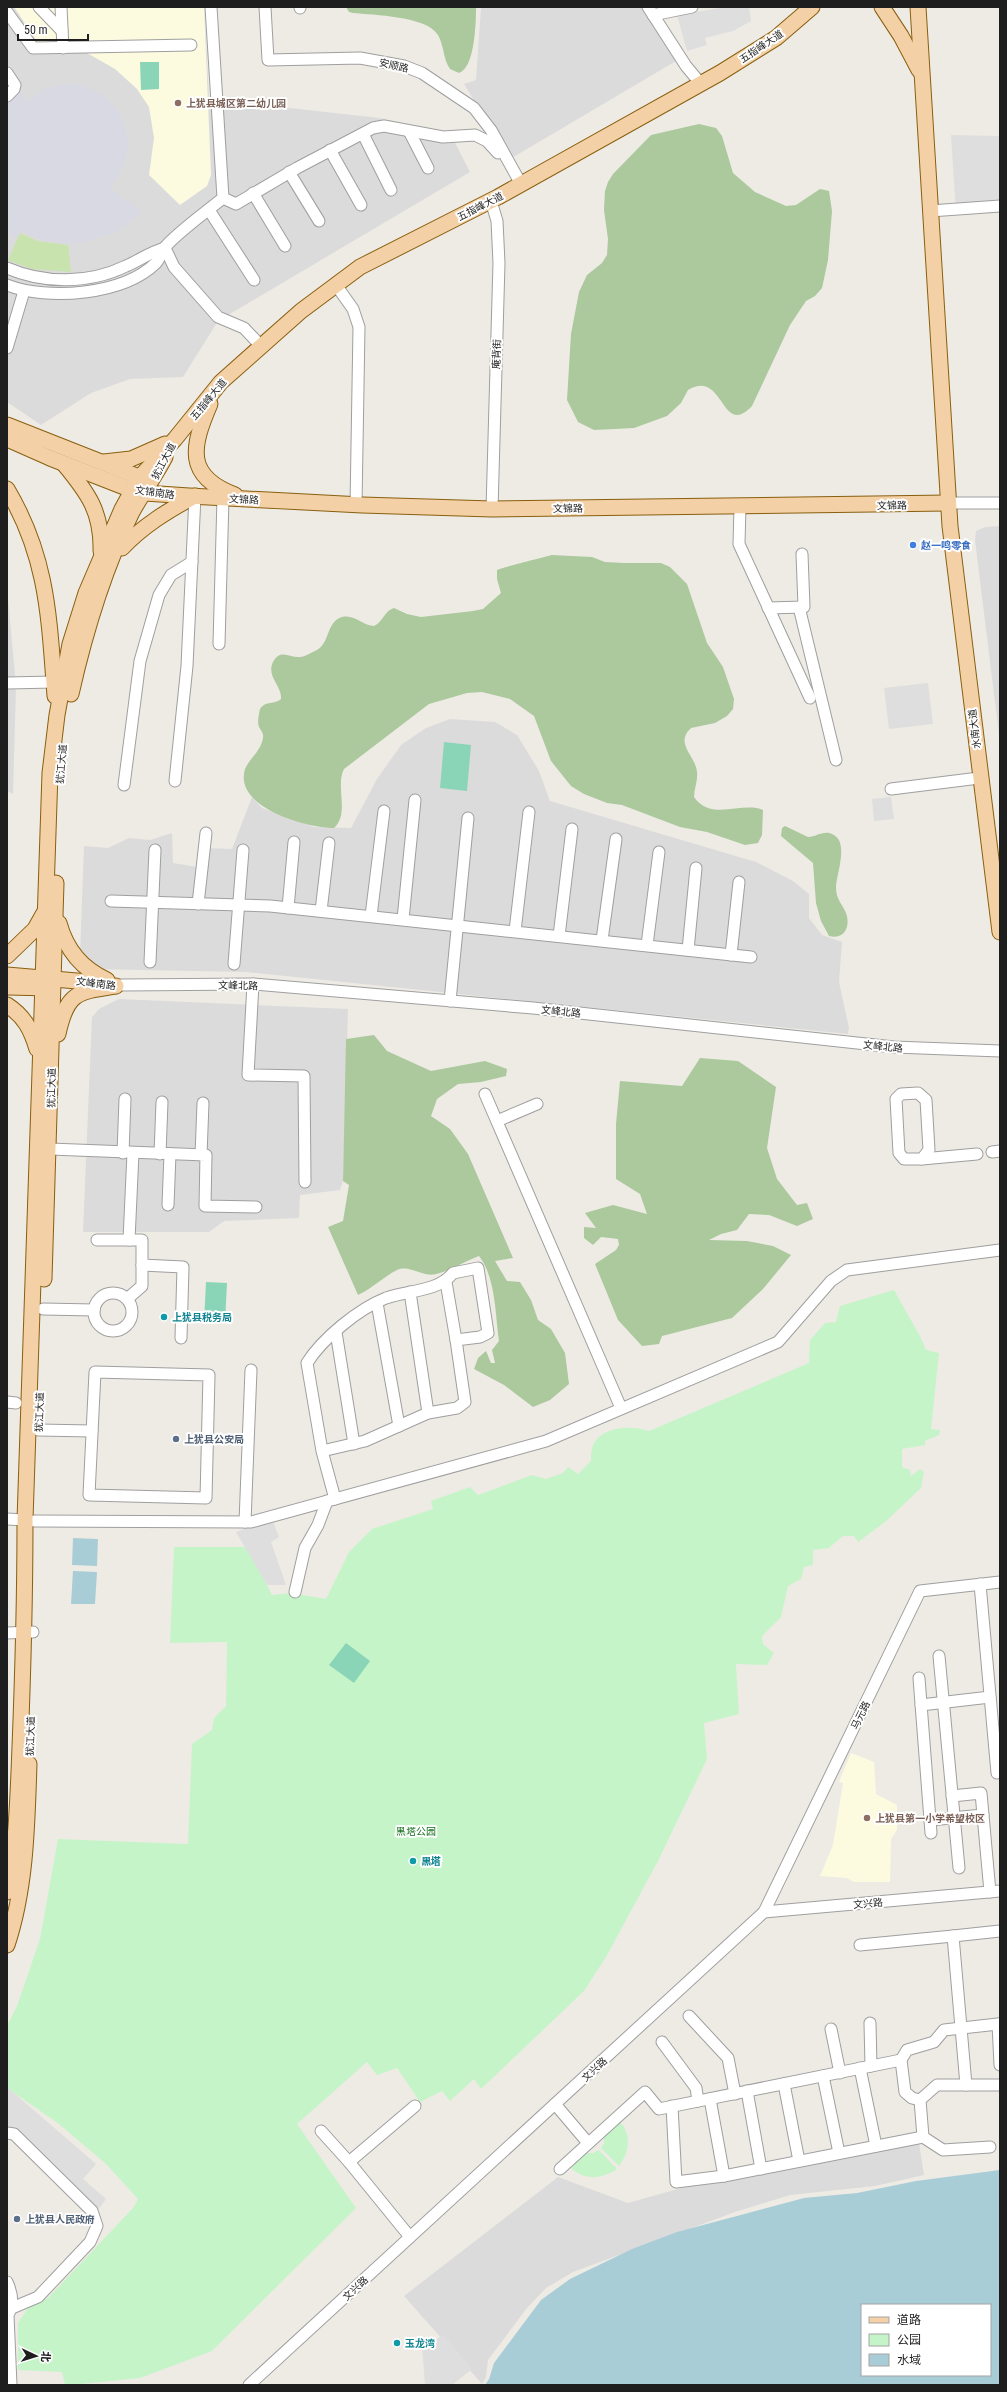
<svg xmlns="http://www.w3.org/2000/svg" width="1007" height="2392" font-family="'Roboto Condensed','Noto Sans SC',sans-serif">
<style>
.residential{fill:#dcdbdb}
.education{fill:#fcfbe0}
.grass{fill:#c9e3af}
.forest{fill:#abc99d}
.park{fill:#c6f4c9}
.pitch{fill:#8ad5b7}
.parking{fill:#dedede}
.plaza{fill:#d9d9e3}
.water{fill:#a9cdd7;fill-rule:evenodd}
.lines{fill:none;stroke-linecap:round;stroke-linejoin:round}
.minor-casing{stroke:#9f9f9f;stroke-width:13}
.major-casing{stroke:#895f0e;stroke-width:17}
.minor{stroke:#fff;stroke-width:11}
.major{stroke:#f3d0a5;stroke-width:15}
.education-dot{fill:#8d6e63;stroke:#fff;stroke-width:1.5}
.shop-dot{fill:#3f7fe0;stroke:#fff;stroke-width:1.5}
.culture-dot{fill:#0f9aa8;stroke:#fff;stroke-width:1.5}
.service-dot{fill:#5c6f8a;stroke:#fff;stroke-width:1.5}
.labels{text-anchor:middle;stroke-width:4;stroke-linejoin:round;paint-order:stroke}
.street-label{font-size:10px;fill:#1e1e1e;stroke:#fff}
.education-label{font-size:10px;font-weight:bold;fill:#785e54;stroke:#fff;text-anchor:start}
.shop-label{font-size:10px;font-weight:bold;fill:#366cbe;stroke:#fff;text-anchor:start}
.culture-label{font-size:10px;font-weight:bold;fill:#0d838f;stroke:#fff;text-anchor:start}
.service-label{font-size:10px;font-weight:bold;fill:#4e5e75;stroke:#fff;text-anchor:start}
.park-label{font-size:10px;fill:#16711d;stroke:#fff}
</style>
<rect width="100%" height="100%" fill="#eeebe5"/>
<g class="residential">
<polygon points="7,7 204,7 209,99 379,118 450,133 470,172 218,321 183,377 130,379 91,393 41,425 7,402"/>
<polygon points="481,7 647,7 676,61 510,159 464,84 476,80"/>
<polygon points="1000,526 1000,743 975,540 976,531 985,527"/>
<polygon points="7,587 16,686 13,794 7,791"/>
<polygon points="450,719 495,722 517,735 539,771 550,801 756,862 793,881 809,894 809,918 822,935 842,942 839,982 849,1028 848,1034 246,972 90,969 80,955 84,846 108,848 129,838 150,840 172,833 173,863 197,867 203,848 232,849 252,797 262,808 314,827 351,828 377,779 401,745 426,728"/>
<polygon points="119,999 348,1009 343,1181 340,1190 300,1195 299,1218 224,1221 209,1232 83,1232 92,1017 99,1009"/>
<polygon points="918,2137 924,2175 875,2186 790,2195 735,2212 573,2272 546,2288 527,2308 488,2360 486,2377 482,2384 404,2296 558,2177 628,2203 724,2176"/>
</g>
<g class="education">
<polygon points="14,7 204,7 211,175 207,186 180,205 149,175 154,138 149,107 137,89 115,69 87,53 44,52"/>
<polygon points="851,1753 874,1762 876,1794 897,1805 897,1830 891,1839 890,1882 854,1882 847,1878 820,1876 833,1845 843,1783 839,1782"/>
</g>
<polygon class="grass" points="20,233 38,241 68,245 71,272 32,269 8,260"/>
<g class="forest">
<path d="M346,7H476C476,22 475,68 459,73L450,69C443,59 444,45 438,35C427,16 373,15 353,13L349,12Z"/>
<path d="M699,124L716,128L722,136L733,173L755,192L786,206L796,205L820,189L829,191L832,211L828,260L822,288L815,296L806,301L790,325L752,406C721,439 724,368 688,390L681,403L667,416L634,428L594,430L578,422L567,400L571,334L579,292L587,275L602,263L607,255L608,239L604,210L605,191L608,182L613,174L651,135Z"/>
<path d="M552,555L592,557L605,562L624,563H661L670,567L687,584L707,643L723,667L734,699L733,709L727,716L715,723L691,728C674,744 696,756 697,772C698,781 694,789 694,797C711,822 742,801 763,810L762,835L758,843L745,845L707,832L680,827L622,805L607,803L584,794L571,786L551,761L534,716L510,699L482,692L467,693L429,704L344,769C335,786 350,814 334,828C308,828 233,808 245,769C249,759 261,751 263,738C264,733 261,731 259,727C257,722 259,714 260,709C266,700 274,705 281,699C282,685 266,677 273,662C281,648 289,658 300,657C305,657 312,652 317,650C330,643 326,622 342,617C355,614 363,626 374,626C383,622 384,611 394,608L407,614L421,617L473,611L483,609L501,593L497,579V570C500,568 545,557 552,555Z"/>
<path d="M785,826L808,837C817,837 824,829 834,835C849,844 836,875 836,888C836,899 842,904 846,913C851,927 844,940 829,936L821,921L816,903L813,863L781,836L782,828Z"/>
<path d="M374,1035L387,1051L431,1071L485,1061L507,1069L506,1076L481,1082L458,1084L437,1099L431,1116L450,1129L468,1154L513,1258L495,1261L507,1281L520,1282L531,1300L538,1320L551,1329L565,1353L569,1384L550,1400L533,1407L504,1385L474,1369L478,1358L486,1351L491,1363H495L492,1350L499,1341C495,1314 496,1278 479,1256C465,1261 450,1271 436,1274C423,1278 410,1264 397,1270C383,1277 373,1288 358,1295L328,1227L343,1221L349,1185L343,1181L346,1039Z"/>
<polygon points="700,1058 738,1061 776,1087 767,1148 777,1179 797,1205 807,1203 813,1219 797,1226 769,1215 749,1214 737,1230 721,1234 709,1240 747,1241 773,1246 791,1255 763,1289 732,1318 662,1336 659,1344 642,1346 618,1320 595,1264 616,1250 619,1245 618,1239 601,1237 593,1245 584,1238 584,1227 596,1228 585,1213 613,1205 647,1214 640,1194 616,1179 616,1124 620,1081 682,1086"/>
</g>
<g class="park">
<path d="M894,1290L921,1338L926,1350L939,1353L931,1429L940,1430L939,1435L925,1441V1445L902,1449V1467L910,1470L911,1476L920,1469L924,1472L921,1488L885,1522L858,1542L854,1536H843L829,1548L813,1550V1565L804,1567L801,1579L788,1586L781,1617L762,1636L763,1644L774,1653L767,1665L736,1664L739,1714L704,1723L707,1759L658,1861L606,1957L584,1991L481,2089L474,2079L450,2101L442,2091L420,2102L397,2068L377,2075L367,2062L297,2124L356,2208L212,2351L140,2378L71,2385H65L62,2372L18,2370V2323L28,2308L48,2298L133,2208L138,2199L106,2164L59,2124L7,2088V2026L17,2006L40,1939L58,1839L188,1844L192,1744L212,1730L214,1718L226,1706L227,1642L170,1643L174,1547H248L272,1595L292,1593L326,1599L349,1552L372,1529L433,1509L431,1501L470,1487L478,1495L532,1475L546,1479L563,1473L568,1467L578,1474L591,1461C591,1457 591,1449 593,1445C602,1426 632,1425 649,1431L809,1363L810,1340L825,1323L836,1322L840,1306Z"/>
<path d="M619,2121C632,2134 630,2152 619,2166L601,2148L604,2143V2136Z"/>
<path d="M599,2150L617,2169C602,2179 585,2181 571,2168L586,2153H593Z"/>
</g>
<g class="pitch">
<polygon points="140,62 159,62 159,89 141,90"/>
<polygon points="444,742 471,745 467,791 440,788"/>
<polygon points="206,1282 227,1283 225,1323 204,1322"/>
<polygon points="346,1643 370,1661 354,1683 329,1665"/>
</g>
<g class="parking">
<polygon points="727,7 749,7 751,21 733,31 705,38 707,45 687,51 677,15"/>
<polygon points="951,135 1000,136 1000,211 956,214"/>
<polygon points="928,683 933,724 889,729 884,688"/>
<polygon points="891,797 894,819 874,821 872,799"/>
<polygon points="272,1519 279,1537 271,1542 286,1585 267,1585 236,1532"/>
<polygon points="7,2087 96,2164 83,2179 106,2199 97,2211 7,2133"/>
<polygon points="444,2335 472,2369 452,2385 425,2385 422,2346"/>
</g>
<polygon class="plaza" points="61,84 75,84 89,88 102,94 113,104 121,116 126,130 128,144 125,163 116,180 110,186 124,202 129,199 141,213 119,231 85,242 71,244 40,240 20,231 16,239 7,232 7,224 11,217 7,213 7,105 19,92 27,101 47,88"/>
<g class="water">
<polygon points="73,1538 98,1539 97,1566 72,1565"/>
<polygon points="73,1571 97,1572 95,1604 71,1604"/>
<path d="M1000,2170V2385H485L489,2379L494,2363L541,2300L570,2279L632,2249L677,2232L804,2198L857,2193L916,2181ZM862,2305H990V2375H862Z"/>
</g>
<g class="lines">
<defs>
<g id="minor">
<polyline points="39,7 62,31"/>
<polyline points="61,7 63,48"/>
<polyline points="265,7 268,60 360,58 404,66 422,73 474,108 491,130 521,184"/>
<polyline points="300,7 300,8"/>
<polyline points="648,7 686,66 701,84"/>
<polyline points="7,12 33,48 191,45"/>
<polyline points="653,15 692,7"/>
<polyline points="7,73 15,85 14,89 7,96"/>
<polyline points="410,133 428,168"/>
<polyline points="363,134 391,190"/>
<polyline points="330,150 361,205"/>
<polyline points="289,172 319,221"/>
<polyline points="253,193 285,246"/>
<polyline points="223,198 236,204 297,168 373,128 384,126 443,137 475,135 487,141 498,153"/>
<polyline points="491,201 497,221 499,263 492,509"/>
<polyline points="209,210 254,280"/>
<polyline points="930,211 1000,206"/>
<polyline points="165,248 174,267 218,317 244,328 261,346"/>
<path d="M7,268C44,284 89,284 126,266C140,260 150,252 165,248"/>
<path d="M7,285C48,301 123,295 156,263C160,259 161,252 165,247C179,231 206,212 223,198L211,7"/>
<polyline points="336,285 353,309 359,327 356,505"/>
<polyline points="7,348 24,291"/>
<polyline points="948,503 1000,503"/>
<polyline points="740,507 739,544 810,698"/>
<polyline points="799,607 836,760"/>
<polyline points="768,608 804,607 802,554"/>
<polyline points="219,644 223,498"/>
<polyline points="7,683 54,682"/>
<polyline points="175,781 187,666 195,496"/>
<polyline points="124,785 140,661 159,595 171,575 192,562"/>
<polyline points="891,789 979,778"/>
<polyline points="111,901 270,906 751,957"/>
<polyline points="198,904 206,833"/>
<polyline points="288,908 294,842"/>
<polyline points="321,911 329,843"/>
<polyline points="371,916 384,811"/>
<polyline points="403,919 415,800"/>
<polyline points="515,931 529,812"/>
<polyline points="559,936 572,829"/>
<polyline points="602,940 616,839"/>
<polyline points="647,945 659,852"/>
<polyline points="688,950 696,868"/>
<polyline points="731,955 739,882"/>
<polyline points="150,962 155,850"/>
<polyline points="234,964 243,850"/>
<polyline points="253,984 248,1075 304,1076 305,1182"/>
<polyline points="121,985 253,984 533,1008 894,1047 1000,1051"/>
<polyline points="450,1001 468,818"/>
<polygon points="918,1093 926,1100 929,1150 922,1159 904,1159 899,1153 896,1099 901,1094"/>
<polyline points="485,1094 621,1408"/>
<polyline points="497,1121 537,1104"/>
<polyline points="50,1149 206,1155 205,1206 256,1207"/>
<polyline points="992,1152 1000,1151"/>
<polyline points="123,1153 125,1099"/>
<polyline points="160,1154 162,1102"/>
<polyline points="201,1155 203,1103"/>
<polyline points="922,1159 977,1154"/>
<polyline points="168,1205 170,1154"/>
<polyline points="97,1240 129,1240"/>
<polyline points="142,1265 183,1267 181,1338"/>
<polyline points="446,1282 456,1340"/>
<polyline points="410,1292 428,1413"/>
<circle cx="113" cy="1312" r="19"/>
<polyline points="127,1299 142,1286 142,1240 129,1240 133,1153"/>
<polyline points="377,1303 399,1426"/>
<polyline points="43,1309 94,1310"/>
<polyline points="336,1332 354,1444"/>
<polygon points="95,1372 209,1375 206,1498 89,1495"/>
<polyline points="7,1402 16,1403"/>
<polyline points="38,1430 92,1431"/>
<path d="M322,1451L307,1363C322,1339 358,1309 386,1298C408,1290 438,1292 453,1273L478,1268L488,1333L480,1337L456,1340L465,1402L457,1408L428,1413L365,1441L322,1451L335,1499"/>
<polyline points="7,1519 25,1520"/>
<polyline points="34,1521 251,1522 546,1441 778,1342 831,1281 847,1270 1000,1250"/>
<polyline points="245,1522 251,1370"/>
<polyline points="980,1584 997,1773"/>
<polyline points="295,1592 305,1548 318,1525 327,1501"/>
<polyline points="7,1633 33,1632"/>
<polyline points="939,1656 959,1868"/>
<polyline points="919,1678 931,1833"/>
<polyline points="921,1705 990,1697"/>
<polyline points="952,1796 981,1793 990,1892"/>
<polyline points="930,1820 983,1815"/>
<polyline points="764,1912 920,1591 1000,1582"/>
<polyline points="860,1945 953,1936"/>
<polyline points="689,2016 728,2058 735,2094"/>
<polyline points="870,2023 871,2066"/>
<polyline points="1000,2024 998,2024 1000,2065"/>
<polyline points="831,2029 840,2073"/>
<polyline points="662,2042 696,2088 698,2101"/>
<polyline points="860,2068 876,2146"/>
<polyline points="823,2076 839,2153"/>
<polyline points="784,2084 799,2161"/>
<polyline points="966,2085 953,1936 1000,1931"/>
<polyline points="747,2091 761,2169"/>
<polyline points="710,2099 724,2176"/>
<polyline points="920,2100 912,2098 905,2092 901,2060 907,2050 934,2042 944,2030 998,2024"/>
<polyline points="555,2104 588,2143"/>
<polyline points="672,2106 676,2182 724,2176 923,2137"/>
<polyline points="321,2131 349,2162"/>
<polyline points="7,2133 14,2134 92,2211 97,2226 90,2242 38,2297 12,2308"/>
<polyline points="990,2147 943,2150 923,2137 920,2100 937,2085 1000,2085"/>
<polyline points="560,2169 645,2092 659,2109 901,2060"/>
<polyline points="410,2237 349,2162 415,2106"/>
<path d="M7,2282C12,2293 14,2305 8,2315L11,2385"/>
<polyline points="249,2385 764,1912 1000,1891"/>
</g>
<g id="major">
<polyline points="882,7 901,36 919,70"/>
<polyline points="918,7 950,526 1000,932"/>
<path d="M210,404C192,446 184,476 235,495"/>
<polyline points="7,425 149,481"/>
<polyline points="7,439 50,458 132,490 145,493 189,496 362,505 492,509 948,503"/>
<polyline points="104,462 131,459 165,444"/>
<path d="M64,464C88,493 102,512 101,551"/>
<path d="M7,489C48,558 49,618 55,696"/>
<path d="M122,548C143,526 167,511 195,496"/>
<path d="M71,694C85,632 104,569 132,512C142,494 155,476 165,457"/>
<path d="M59,923C66,949 82,969 107,980"/>
<polyline points="7,956 35,929 44,913"/>
<polyline points="7,975 100,983"/>
<polyline points="7,987 52,988"/>
<path d="M7,1005C24,1016 31,1029 37,1049"/>
<path d="M58,1034C67,992 77,992 116,986"/>
<polyline points="44,1279 56,883"/>
<path d="M7,1892C17,1845 18,1795 20,1747C23,1671 25,1596 25,1520L50,773L57,715L70,644L86,593L122,509L139,478L175,439L221,382L301,311L360,267L498,197L720,73L776,38L812,7"/>
<path d="M7,1945C26,1888 27,1825 29,1764"/>
</g>
</defs>
<use href="#minor" class="minor-casing"/>
<use href="#major" class="major-casing"/>
<use href="#minor" class="minor"/>
<use href="#major" class="major"/>
</g>
<g class="education-dot">
<circle cx="178" cy="103" r="4"/>
<circle cx="867" cy="1818" r="4"/>
</g>
<circle class="shop-dot" cx="913" cy="545" r="4"/>
<g class="culture-dot">
<circle cx="164" cy="1317" r="4"/>
<circle cx="413" cy="1861" r="4"/>
<circle cx="397" cy="2343" r="4"/>
</g>
<g class="service-dot">
<circle cx="176" cy="1439" r="4"/>
<circle cx="17" cy="2219" r="4"/>
</g>
<g class="labels">
<g class="street-label">
<text transform="translate(761 46) rotate(-34)" y="4">五指峰大道</text>
<text transform="translate(394 65) rotate(13)" y="4">安顺路</text>
<text transform="translate(480 206) rotate(-27)" y="4">五指峰大道</text>
<text transform="translate(496 354) rotate(-88)" y="4">庵背街</text>
<text transform="translate(208 399) rotate(-50)" y="4">五指峰大道</text>
<text transform="translate(163 461) rotate(-62)" y="4">犹江大道</text>
<text transform="translate(155 492) rotate(8)" y="4">文锦南路</text>
<text transform="translate(244 499) rotate(3)" y="4">文锦路</text>
<text transform="translate(892 505) rotate(-1)" y="4">文锦路</text>
<text transform="translate(568 508) rotate(-1)" y="4">文锦路</text>
<text transform="translate(974 729) rotate(-97)" y="4">水南大道</text>
<text transform="translate(61 764) rotate(-85)" y="4">犹江大道</text>
<text transform="translate(96 983) rotate(7)" y="4">文峰南路</text>
<text transform="translate(238 985) rotate(1)" y="4">文峰北路</text>
<text transform="translate(561 1011) rotate(6)" y="4">文峰北路</text>
<text transform="translate(883 1046) rotate(6)" y="4">文峰北路</text>
<text transform="translate(51 1088) rotate(-89)" y="4">犹江大道</text>
<text transform="translate(39 1412) rotate(-88)" y="4">犹江大道</text>
<text transform="translate(860 1715) rotate(-64)" y="4">马元路</text>
<text transform="translate(30 1736) rotate(-88)" y="4">犹江大道</text>
<text transform="translate(868 1903) rotate(-5)" y="4">文兴路</text>
<text transform="translate(594 2069) rotate(-43)" y="4">文兴路</text>
<text transform="translate(355 2288) rotate(-43)" y="4">文兴路</text>
</g>
<g class="education-label">
<text x="186" y="107">上犹县城区第二幼儿园</text>
<text x="875" y="1822">上犹县第一小学希望校区</text>
</g>
<g class="shop-label">
<text x="921" y="549">赵一鸣零食</text>
</g>
<g class="culture-label">
<text x="172" y="1321">上犹县税务局</text>
<text x="421" y="1865">黑塔</text>
<text x="405" y="2347">玉龙湾</text>
</g>
<g class="service-label">
<text x="184" y="1443">上犹县公安局</text>
<text x="25" y="2223">上犹县人民政府</text>
</g>
<g class="park-label">
<text x="416" y="1835">黑塔公园</text>
</g>
</g>
<rect width="1007" height="2392" fill="none" stroke="#1e1e1e" stroke-width="16"/>
<rect x="861" y="2304" width="130" height="72" fill="#ffffff" stroke="#a5a5a5"/>
<rect x="869" y="2317" width="20" height="6" fill="#f3d0a5" stroke="#a5a5a5"/>
<text x="897" y="2324" font-size="12" fill="#1e1e1e">道路</text>
<rect x="869" y="2334" width="20" height="12" fill="#c6f4c9" stroke="#a5a5a5"/>
<text x="897" y="2344" font-size="12" fill="#1e1e1e">公园</text>
<rect x="869" y="2354" width="20" height="12" fill="#a9cdd7" stroke="#a5a5a5"/>
<text x="897" y="2364" font-size="12" fill="#1e1e1e">水域</text>
<g transform="translate(36 2356) rotate(94)" stroke="#ffffff" stroke-width="3" paint-order="stroke">
<path d="M0-3L7 15L0 10L-7 15Z" fill="#1e1e1e"/>
<text y="-6" font-size="11" font-weight="bold" text-anchor="middle" fill="#1e1e1e">北</text>
</g>
<path d="M18 34v6h70v-6" fill="none" stroke="#1e1e1e" stroke-width="2"/>
<text x="24" y="34" font-size="12" fill="#1e1e1e" stroke="#ffffff" stroke-width="3" paint-order="stroke">50 m</text>
</svg>
